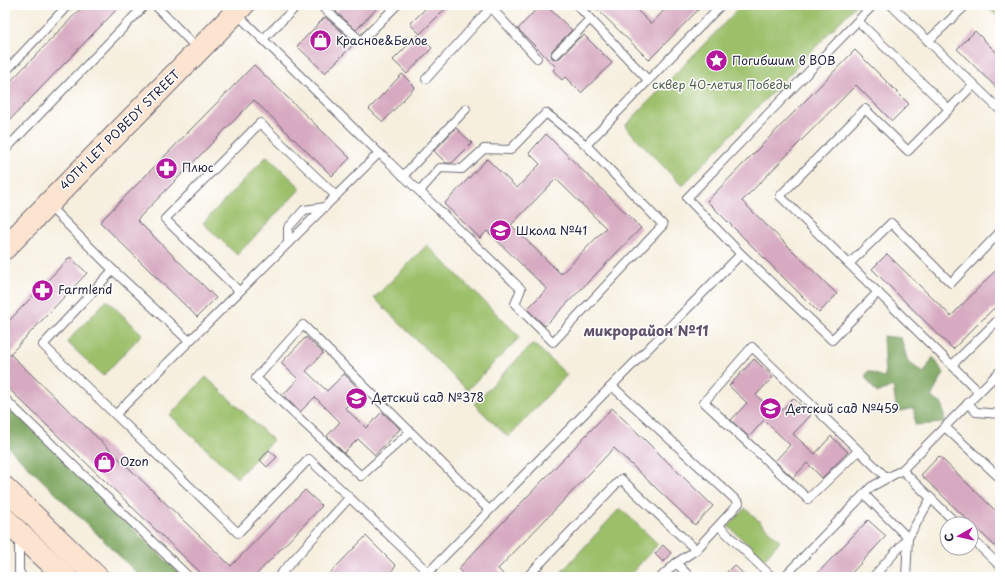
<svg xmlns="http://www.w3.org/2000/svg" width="1005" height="582" font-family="'Playpen Sans',sans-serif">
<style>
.green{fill:#9cc06a;stroke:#5f7152}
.forest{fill:#7da65e;stroke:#50644c}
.building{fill:#d7aac1;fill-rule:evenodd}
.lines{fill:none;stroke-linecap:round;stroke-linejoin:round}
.lane-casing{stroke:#6c6a74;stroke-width:10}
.secondary-casing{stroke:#6c6a74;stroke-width:24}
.lane{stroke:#fff;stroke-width:8}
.secondary{stroke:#fde4d1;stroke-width:22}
.labels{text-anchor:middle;stroke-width:3;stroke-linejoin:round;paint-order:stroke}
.poi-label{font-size:12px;fill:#22223b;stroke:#fff;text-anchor:start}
.park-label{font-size:12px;fill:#53614e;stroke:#fff}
.street-label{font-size:12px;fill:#22223b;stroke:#fff}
.quarter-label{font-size:14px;font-weight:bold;fill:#61526a;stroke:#fff}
</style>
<rect width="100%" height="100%" fill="#fff"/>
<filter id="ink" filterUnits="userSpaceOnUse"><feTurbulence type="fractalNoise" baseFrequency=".025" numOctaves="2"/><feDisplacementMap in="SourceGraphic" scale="8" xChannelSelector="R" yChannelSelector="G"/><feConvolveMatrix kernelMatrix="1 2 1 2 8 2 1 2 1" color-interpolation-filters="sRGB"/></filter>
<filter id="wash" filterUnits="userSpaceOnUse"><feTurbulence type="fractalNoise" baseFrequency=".012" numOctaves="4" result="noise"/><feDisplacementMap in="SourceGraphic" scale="16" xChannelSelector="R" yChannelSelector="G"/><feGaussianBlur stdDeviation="0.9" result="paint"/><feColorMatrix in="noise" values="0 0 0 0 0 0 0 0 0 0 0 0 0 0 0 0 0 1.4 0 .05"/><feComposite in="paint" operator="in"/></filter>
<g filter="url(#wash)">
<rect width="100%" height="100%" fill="#f6efde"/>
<g class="green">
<polygon points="742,5 856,5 682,186 625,126"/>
<polygon points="989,5 1000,5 1000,16 999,18 987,7"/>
<polygon points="267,156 301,188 237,255 203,223"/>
<polygon points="427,245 520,337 467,390 374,298"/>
<polygon points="107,300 142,334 103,376 67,342"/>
<polygon points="533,343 567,375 508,437 474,404"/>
<polygon points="206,377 273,440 237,478 170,415"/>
<polygon points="620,508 658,544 628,577 557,577"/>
<polygon points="745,508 780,541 764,559 728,526"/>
</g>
<g class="forest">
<polygon points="883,336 901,338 908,362 924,373 933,357 944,373 931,397 942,404 945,423 915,425 914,408 897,412 893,386 877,393 865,377 868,371 885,378"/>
<polygon points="5,403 183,577 141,577 5,444"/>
</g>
<g id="blocks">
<g class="building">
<polygon points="84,5 121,5 5,125 5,87"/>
<polygon points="342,5 380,5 356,30 336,12"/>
<polygon points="429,5 449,5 420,34 410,24"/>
<polygon points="540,5 545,5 572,30 552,50 551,55 552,58 555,59 560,58 580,37 581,38 584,35 612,63 581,93 565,77 562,80 553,70 556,67 518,29"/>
<polygon points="593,5 632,5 651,24 669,5 703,5 649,60"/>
<polygon points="325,17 349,38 348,38 354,44 325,73 297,46"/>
<polygon points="975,31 1000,56 1000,91 957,49"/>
<polygon points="418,35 432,48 407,74 393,60"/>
<polygon points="855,50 909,104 892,121 856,85 742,201 837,294 819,313 707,201"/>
<polygon points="254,65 350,158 332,176 254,100 137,220 216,298 197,317 100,222"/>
<polygon points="402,74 415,87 383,122 369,109"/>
<polygon points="456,128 472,143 452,163 446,163 434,151"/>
<path d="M546,134L641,228L545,326L527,309L547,289L487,231L480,238L444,204L487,159L517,188L540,164L529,153ZM556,179L606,228L561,274L511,225Z"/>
<polygon points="887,254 951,316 1000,266 1000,302 953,349 872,269"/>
<polygon points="70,257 87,273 10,354 231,566 305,490 322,506 254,577 205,577 5,385 5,325"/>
<polygon points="306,337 323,353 306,371 327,391 344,374 361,391 345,408 366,428 382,412 400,429 375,455 358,439 344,453 327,436 340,422 315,397 300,412 283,395 298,379 281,363"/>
<polygon points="754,359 773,377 756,395 777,415 793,398 811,415 793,434 815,454 831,436 848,452 822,478 807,463 793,478 775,461 790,445 764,420 749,437 731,420 747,403 729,386"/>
<polygon points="612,408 713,506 695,525 614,448 498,569 506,577 466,577 458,569"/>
<polygon points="269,450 277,457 267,467 260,460"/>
<polygon points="939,456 1000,515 1000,551 921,475"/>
<polygon points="868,520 886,536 848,577 814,577"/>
<polygon points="366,536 396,566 386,577 326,577"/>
<polygon points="663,545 671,553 663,562 655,554"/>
<polygon points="734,565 747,577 722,577"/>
</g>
</g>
</g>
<g filter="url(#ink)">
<use href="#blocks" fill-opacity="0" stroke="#6c6a74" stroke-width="1"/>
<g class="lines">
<defs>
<g id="lane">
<polyline points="155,5 191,42"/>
<polyline points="320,5 361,41 397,5"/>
<polyline points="489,5 537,58"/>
<polyline points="577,5 648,80"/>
<polyline points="873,5 687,198 741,254 832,340 878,292"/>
<polyline points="891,5 1000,110"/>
<polyline points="858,21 949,109"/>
<polyline points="263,39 298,5"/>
<polyline points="928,41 966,5"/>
<polyline points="556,54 590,19"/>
<polyline points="5,72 67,6 66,5"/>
<polyline points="426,79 493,5"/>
<polyline points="974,84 908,151 865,109 780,196 979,392"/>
<polyline points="586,145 721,5"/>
<polyline points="5,150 145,5"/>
<polyline points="379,153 390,163 521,289 515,304 553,342 663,225 586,145 546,113 510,150 484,149 462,169 440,168 420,191"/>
<polyline points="403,176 466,109"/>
<polyline points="49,206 113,270 189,341"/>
<polyline points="288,243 288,228 304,210 325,207"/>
<polyline points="849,264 891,223 951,283 1000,232"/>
<polyline points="113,270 43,345 238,533 309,459 433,577"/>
<polyline points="239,291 165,219 260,123 336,196"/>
<polyline points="952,365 1000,318"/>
<polyline points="612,386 739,503 696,550 676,563 661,577"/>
<polyline points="5,399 189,577"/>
<polyline points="968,403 976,412 1000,414"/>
<polyline points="116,414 379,153 236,13"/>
<polyline points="945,427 1000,478"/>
<polyline points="410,432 361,476 256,378 303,325 466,487 489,510"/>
<polyline points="858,451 808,499 704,402 752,347 887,478"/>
<polyline points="902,470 957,524"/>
<polyline points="864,494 908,538 906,577"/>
<polyline points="719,526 772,577"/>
<polyline points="19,538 19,572 23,577"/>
<polyline points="971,538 1000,566"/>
<polyline points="676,563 690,577"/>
<polyline points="278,577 349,498"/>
<polyline points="424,577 741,254"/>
<polyline points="532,577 529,575 621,479 696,550"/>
<polyline points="784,577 871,487 902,470 1000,371"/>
<polyline points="873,577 908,538 931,498"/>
</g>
<g id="secondary">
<polyline points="5,248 243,5"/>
<polyline points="5,488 97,577"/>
<polyline points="5,519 19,533 66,577"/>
</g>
</defs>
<use href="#lane" class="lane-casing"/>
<use href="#secondary" class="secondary-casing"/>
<use href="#lane" class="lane"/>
<use href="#secondary" class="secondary"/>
</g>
</g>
<defs>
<symbol id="shop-disc" viewBox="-11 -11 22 22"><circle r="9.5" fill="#b5179e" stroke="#fff"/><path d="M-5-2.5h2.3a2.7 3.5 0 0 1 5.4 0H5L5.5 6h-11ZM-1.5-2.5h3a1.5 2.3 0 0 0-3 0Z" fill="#fff"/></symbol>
<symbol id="sight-disc" viewBox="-11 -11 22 22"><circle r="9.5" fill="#b5179e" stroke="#fff"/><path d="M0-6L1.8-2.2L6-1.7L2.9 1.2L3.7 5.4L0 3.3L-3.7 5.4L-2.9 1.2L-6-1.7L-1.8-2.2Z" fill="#fff"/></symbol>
<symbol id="pharmacy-disc" viewBox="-11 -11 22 22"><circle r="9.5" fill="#b5179e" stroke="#fff"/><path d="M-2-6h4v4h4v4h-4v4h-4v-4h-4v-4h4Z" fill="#fff"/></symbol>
<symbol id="school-disc" viewBox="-11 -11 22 22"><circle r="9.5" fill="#b5179e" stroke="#fff"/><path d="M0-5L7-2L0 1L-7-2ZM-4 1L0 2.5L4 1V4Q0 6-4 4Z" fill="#fff"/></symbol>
</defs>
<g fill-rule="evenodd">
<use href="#shop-disc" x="308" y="28" width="25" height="25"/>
<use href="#sight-disc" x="704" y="48" width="25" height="25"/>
<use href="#pharmacy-disc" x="154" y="156" width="25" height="25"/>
<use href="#school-disc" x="488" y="218" width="25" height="25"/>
<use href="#pharmacy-disc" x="30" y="278" width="25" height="25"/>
<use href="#school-disc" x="344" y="386" width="25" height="25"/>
<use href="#school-disc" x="758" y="396" width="25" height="25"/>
<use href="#shop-disc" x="92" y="450" width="25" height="25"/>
</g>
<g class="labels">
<g class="poi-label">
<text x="336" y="45">Красное&amp;Белое</text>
<text x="732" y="65">Погибшим в ВОВ</text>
<text x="182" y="172">Плюс</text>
<text x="516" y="235">Школа №41</text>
<text x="58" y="294">Farmlend</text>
<text x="372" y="402">Детский сад №378</text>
<text x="786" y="413">Детский сад №459</text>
<text x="120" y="466">Ozon</text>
</g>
<g class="park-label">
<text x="722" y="89">сквер 40-летия Победы</text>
</g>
<g class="street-label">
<text transform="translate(120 130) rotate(-45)" y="4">40TH LET POBEDY STREET</text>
</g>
<g class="quarter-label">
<text x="646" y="336">микрорайон №11</text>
</g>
</g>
<rect width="1005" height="582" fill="none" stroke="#fff" stroke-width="20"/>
<g transform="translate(959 536) rotate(262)"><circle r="19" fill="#ffffff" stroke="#a7a7b1"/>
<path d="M0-3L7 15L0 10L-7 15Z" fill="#b5179e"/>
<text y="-6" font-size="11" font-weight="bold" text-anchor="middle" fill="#22223b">С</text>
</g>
</svg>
